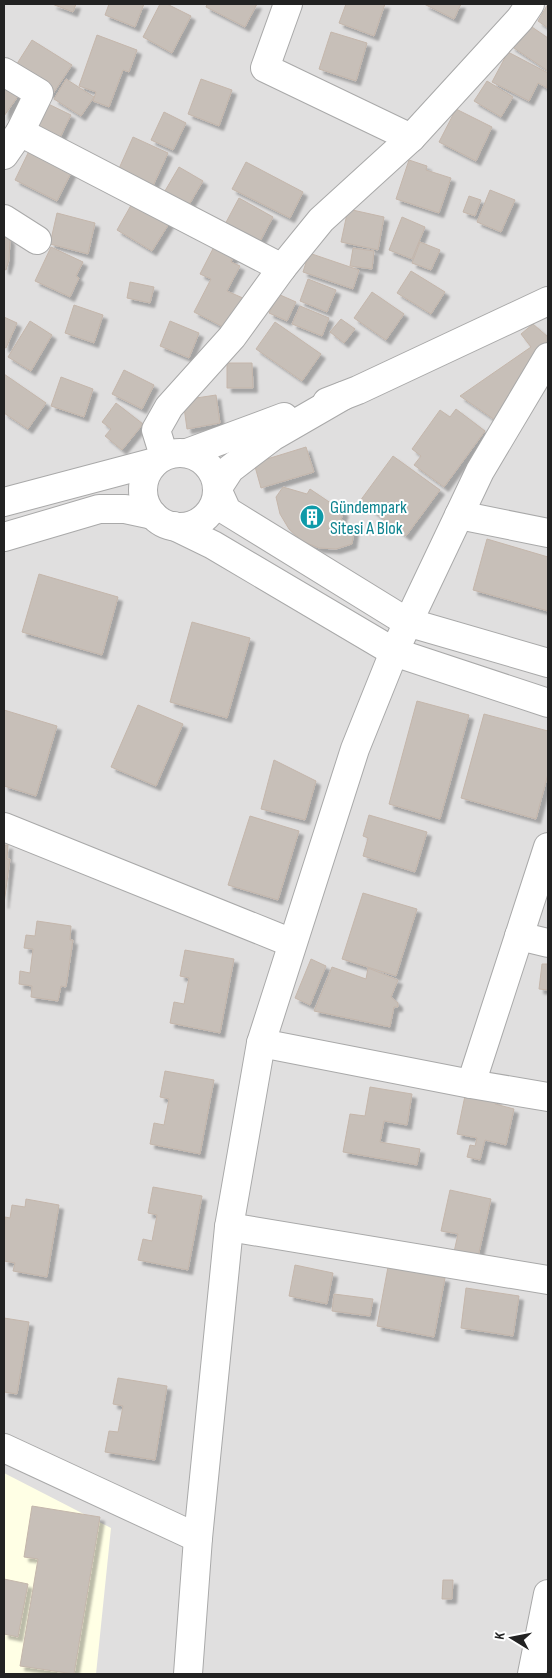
<svg xmlns="http://www.w3.org/2000/svg" width="552" height="1678" font-family="'Sofia Sans Condensed',sans-serif">
<style>
.residential{fill:#e0dfdf}
.education{fill:#ffffe5}
.building{fill:#c7bfb8;stroke:#c4b6ab;filter:url(#shadow)}
.lines{fill:none;stroke-linecap:round;stroke-linejoin:round}
.minor-casing{stroke:#a9a9a9;stroke-width:30}
.minor{stroke:#fff;stroke-width:28}
.labels{text-anchor:middle;stroke-width:4;stroke-linejoin:round;paint-order:stroke}
.culture-label{font-size:18px;fill:#0d838f;stroke:#fff;text-anchor:start}
</style>
<defs>
<filter id="shadow"><feDropShadow dx="4.5" dy="4.5" stdDeviation="1" flood-color="#0004"/></filter>
</defs>
<rect width="100%" height="100%" fill="#f2efe9"/>
<rect class="residential" x="4" y="4" width="544" height="1670"/>
<polygon class="education" points="4,1473 111,1528 96,1674 4,1674"/>
<g class="building">
<polygon points="52,4 76,4 73,12"/>
<polygon points="109,4 144,4 135,27 105,15"/>
<polygon points="160,4 167,4 191,16 172,53 143,37"/>
<polygon points="207,4 257,4 245,27 206,7"/>
<polygon points="346,4 385,4 374,36 339,23"/>
<polygon points="424,4 461,4 454,19"/>
<polygon points="548,4 548,28 538,21"/>
<polygon points="526,23 548,38 548,71 511,46"/>
<polygon points="331,32 367,43 356,81 319,69"/>
<polygon points="97,35 137,50 129,72 123,70 109,107 93,101 96,92 79,86"/>
<polygon points="32,40 72,65 52,95 13,70"/>
<polygon points="508,52 548,73 547,88 538,83 529,101 492,82"/>
<polygon points="4,79 21,92 4,116"/>
<polygon points="66,79 94,97 81,116 54,99"/>
<polygon points="201,79 232,90 219,126 188,114"/>
<polygon points="487,81 513,97 501,117 474,101"/>
<polygon points="42,101 71,115 57,144 28,129"/>
<polygon points="456,109 492,127 476,161 439,142"/>
<polygon points="164,112 186,123 173,150 151,140"/>
<polygon points="133,137 168,153 152,188 117,173"/>
<polygon points="30,149 73,169 57,201 15,180"/>
<polygon points="409,160 427,166 426,170 451,178 439,213 396,199"/>
<polygon points="246,162 303,192 290,218 232,189"/>
<polygon points="179,167 203,181 186,210 162,196"/>
<polygon points="490,190 515,200 501,232 477,222"/>
<polygon points="469,196 481,200 475,216 463,212"/>
<polygon points="239,198 273,217 257,247 223,228"/>
<polygon points="134,200 170,222 152,251 117,230"/>
<polygon points="348,209 384,217 378,250 341,242"/>
<polygon points="57,213 95,223 88,254 50,244"/>
<polygon points="402,217 425,227 412,259 389,250"/>
<polygon points="4,232 10,240 9,260 6,270 4,269"/>
<polygon points="218,239 237,249 231,262 240,266 227,291 245,299 229,330 194,312 211,279 200,274"/>
<polygon points="420,242 440,250 431,270 412,263"/>
<polygon points="51,247 83,262 76,276 79,278 70,297 35,281"/>
<polygon points="353,248 374,251 372,269 350,266"/>
<polygon points="309,253 359,270 353,289 303,272"/>
<polygon points="411,271 445,292 431,314 397,293"/>
<polygon points="308,279 336,290 327,312 300,301"/>
<polygon points="130,282 154,287 150,303 127,298"/>
<polygon points="372,292 404,314 386,340 354,318"/>
<polygon points="278,294 296,302 287,321 269,313"/>
<polygon points="74,305 103,315 94,343 65,333"/>
<polygon points="300,306 329,318 322,336 292,324"/>
<polygon points="4,317 17,323 6,348 4,347"/>
<polygon points="341,319 355,329 344,343 330,332"/>
<polygon points="30,321 52,335 31,371 8,357"/>
<polygon points="170,321 199,333 189,358 160,346"/>
<polygon points="275,322 321,354 302,381 256,349"/>
<polygon points="533,324 548,337 548,347 495,420 460,396 531,347 521,334"/>
<polygon points="227,363 252,363 253,388 227,388"/>
<polygon points="124,370 154,385 142,409 112,394"/>
<polygon points="4,374 46,403 28,429 4,413"/>
<polygon points="61,377 93,389 84,417 51,406"/>
<polygon points="216,395 220,423 187,429 183,400"/>
<polygon points="116,403 143,424 122,450 105,436 111,429 102,422"/>
<polygon points="456,409 485,431 444,487 414,465 421,456 412,449 440,410 450,417"/>
<polygon points="306,447 314,472 261,488 254,463"/>
<polygon points="393,456 440,490 406,536 360,501"/>
<polygon points="283,487 307,494 310,489 344,512 341,519 354,531 352,544 336,549 319,548 302,541 289,529 280,514 276,497"/>
<polygon points="487,539 548,557 548,611 473,590"/>
<polygon points="39,574 118,597 102,655 22,632"/>
<polygon points="192,622 250,638 227,718 170,702"/>
<polygon points="417,701 469,715 440,819 389,804"/>
<polygon points="138,705 183,724 156,786 111,767"/>
<polygon points="4,710 57,726 36,796 4,786"/>
<polygon points="484,714 548,731 548,774 536,819 461,798"/>
<polygon points="274,760 316,781 305,820 261,809"/>
<polygon points="369,815 427,832 415,872 363,856 368,838 363,836"/>
<polygon points="250,816 299,831 278,900 228,885"/>
<polygon points="4,845 8,845 7,859 10,859 4,904"/>
<polygon points="363,893 417,909 396,976 342,959"/>
<polygon points="37,921 71,926 70,940 73,940 66,987 61,986 58,1001 31,997 32,986 19,984 20,971 30,973 33,949 24,948 26,935 35,936"/>
<polygon points="185,950 234,959 220,1033 170,1023 174,1002 184,1004 189,978 180,976"/>
<polygon points="311,959 326,966 310,1005 295,998"/>
<polygon points="542,964 548,964 548,990 539,989"/>
<polygon points="332,967 366,979 368,968 398,980 391,997 398,1003 398,1007 394,1007 390,1027 314,1011"/>
<polygon points="165,1071 214,1080 200,1154 150,1144 154,1123 164,1125 169,1099 160,1097"/>
<polygon points="370,1087 412,1094 407,1125 384,1121 380,1142 420,1149 417,1165 343,1152 350,1114 365,1116"/>
<polygon points="466,1091 497,1097 495,1104 514,1109 506,1145 485,1140 480,1160 467,1157 470,1145 475,1146 477,1138 457,1134"/>
<polygon points="153,1187 202,1196 188,1270 138,1260 143,1239 152,1241 157,1215 148,1213"/>
<polygon points="450,1190 491,1199 478,1257 454,1252 458,1234 441,1231"/>
<polygon points="26,1199 59,1205 47,1277 13,1271 15,1263 4,1261 5,1217 10,1218 12,1205 25,1207"/>
<polygon points="295,1265 333,1273 327,1304 289,1296"/>
<polygon points="388,1267 445,1278 434,1337 377,1326"/>
<polygon points="466,1288 519,1296 513,1336 461,1328"/>
<polygon points="334,1294 373,1299 370,1316 332,1311"/>
<polygon points="4,1318 29,1322 17,1394 4,1392"/>
<polygon points="118,1378 167,1386 155,1460 105,1452 109,1431 118,1432 123,1406 113,1404"/>
<polygon points="32,1506 100,1517 74,1674 20,1666 38,1559 24,1557"/>
<polygon points="4,1579 28,1584 18,1637 4,1634"/>
<polygon points="443,1580 453,1580 452,1599 442,1599"/>
</g>
<g class="lines">
<defs>
<g id="minor">
<polyline points="288,4 265,68 411,138"/>
<polyline points="4,72 39,93 20,132 4,155"/>
<polyline points="20,132 282,268"/>
<polyline points="4,219 37,240"/>
<polyline points="343,396 272,437 230,469 217,489 227,511 407,622 548,663"/>
<polyline points="327,402 358,390 548,301"/>
<polyline points="187,453 284,417"/>
<circle cx="180" cy="490" r="37"/>
<polyline points="164,456 156,430 169,407 232,337 282,268 321,220 411,138 520,19 530,4"/>
<polyline points="4,502 155,462"/>
<polyline points="459,515 548,533"/>
<polyline points="174,526 213,545 394,652 548,703"/>
<polyline points="4,537 99,509 125,509 153,515"/>
<polyline points="4,827 292,943"/>
<polyline points="519,936 548,943"/>
<polyline points="261,1043 471,1084 548,1097"/>
<polyline points="471,1084 548,847"/>
<polyline points="229,1227 548,1280"/>
<polyline points="4,1448 198,1538"/>
<polyline points="188,1674 198,1538 229,1227 261,1043 355,749 394,652 480,471 548,357"/>
<polyline points="532,1674 548,1594"/>
</g>
</defs>
<use href="#minor" class="minor-casing"/>
<use href="#minor" class="minor"/>
</g>
<defs>
<symbol id="building-disc" viewBox="-11 -11 22 22"><circle r="9.5" fill="#0f9aa8" stroke="#fff"/><path d="M-4-6H4V6H1V3H-1V6H-4ZM-2.5-4.3h1.7v1.8h-1.7ZM.8-4.3h1.7v1.8H.8ZM-2.5-1h1.7V.8h-1.7ZM.8-1h1.7V.8H.8Z" fill="#fff"/></symbol>
</defs>
<g fill-rule="evenodd">
<use href="#building-disc" x="298" y="503" width="28" height="28"/>
</g>
<g class="labels">
<g class="culture-label">
<text x="330" y="513">Gündempark<tspan x="330" dy="21">Sitesi A Blok</tspan></text>
</g>
</g>
<rect width="552" height="1678" fill="none" stroke="#222222" stroke-width="10"/>
<g transform="translate(512 1638) rotate(280)" stroke="#ffffff" stroke-width="4" paint-order="stroke">
<path d="M0-4L9 19L0 12L-9 19Z" fill="#222222"/>
<text y="-8" font-size="14" font-weight="bold" text-anchor="middle" fill="#222222">K</text>
</g>
</svg>
